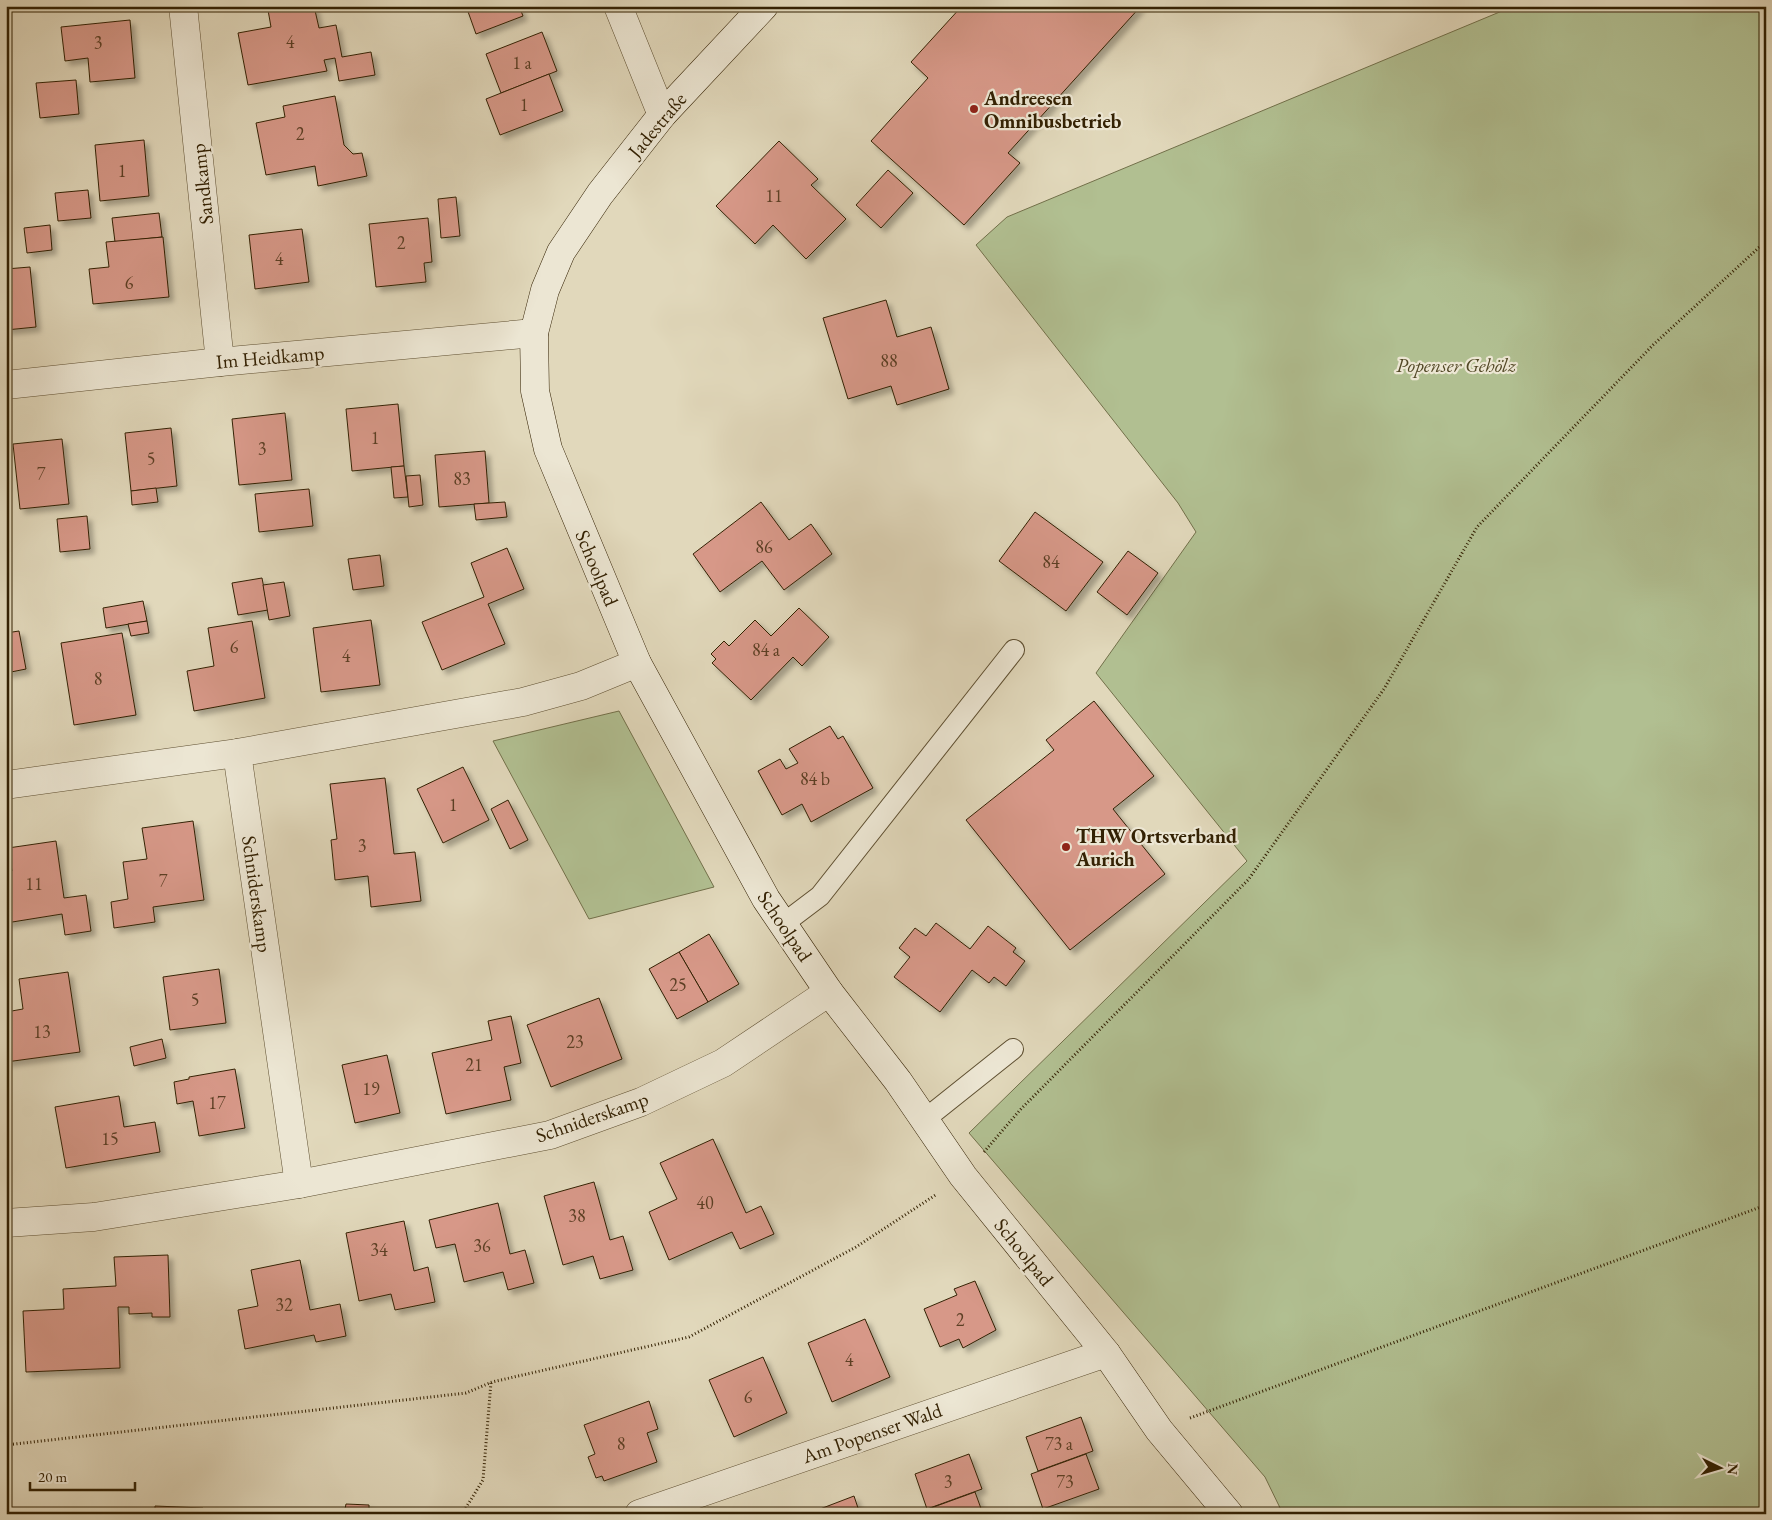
<svg xmlns="http://www.w3.org/2000/svg" width="1772" height="1520" font-family="'EB Garamond',serif">
<style>
.green{fill:#b1bf91;stroke:#72704a}
.building{fill:#d79888;stroke:#332103;filter:url(#shadow)}
.lines{fill:none;stroke-linecap:round;stroke-linejoin:round}
.lane-casing{stroke:#5e4f31;stroke-width:22}
.street-casing{stroke:#5e4f31;stroke-width:29}
.secondary-casing{stroke:#332103;stroke-width:29}
.path{stroke:#332103;stroke-width:3;stroke-dasharray:1 2.5;stroke-linecap:butt}
.lane{stroke:#ece6d3;stroke-width:20}
.street{stroke:#ece6d3;stroke-width:28}
.secondary{stroke:#ece6d3;stroke-width:28}
.poi-dot{fill:#8f2418;stroke:#ece6d3;stroke-width:2}
.labels{text-anchor:middle;stroke-width:4.5;stroke-linejoin:round;paint-order:stroke}
.number-label{font-size:18px;fill:#5c3f24}
.poi-label{font-size:20px;font-weight:bold;fill:#332103;stroke:#ece6d3;text-anchor:start}
.street-label{font-size:20px;fill:#332103;stroke:#ece6d3}
.park-label{font-size:20px;font-style:italic;fill:#524826;stroke:#ece6d3}
</style>
<defs>
<filter id="shadow"><feDropShadow dx="4.5" dy="4.5" stdDeviation="2.5" flood-color="#0004"/></filter>
</defs>
<rect width="100%" height="100%" fill="#e1d8bb"/>
<filter id="stains"><feTurbulence type="fractalNoise" baseFrequency=".004" numOctaves="4"/><feColorMatrix values="0 0 0 0 .2 0 0 0 0 .09 0 0 0 0 .02 0 0 0 .5 -.17"/></filter>
<radialGradient id="worn" r=".72"><stop offset=".6" stop-color="#630" stop-opacity="0"/><stop offset="1" stop-color="#630" stop-opacity=".3"/></radialGradient>
<g class="green">
<polygon points="1514,6 1766,6 1766,1514 1283,1514 1265,1477 969,1133 1247,861 1096,673 1196,532 1178,503 976,245 1007,217"/>
<polygon points="619,711 714,887 589,919 493,741"/>
</g>
<g class="building">
<polygon points="291,6 314,6 319,28 336,25 342,57 371,52 375,75 339,81 335,58 324,60 327,71 248,85 238,33 271,27 268,10"/>
<polygon points="466,6 519,6 523,16 476,34"/>
<polygon points="962,6 1141,6 1008,153 1020,163 964,225 871,141 928,78 911,62"/>
<polygon points="130,20 135,78 90,82 88,58 65,61 61,27"/>
<polygon points="542,32 557,71 501,93 486,54"/>
<polygon points="549,74 563,111 500,135 486,99"/>
<polygon points="76,80 79,114 40,118 36,83"/>
<polygon points="335,96 344,145 353,154 362,153 367,176 318,186 315,166 266,175 256,123 285,117 283,106"/>
<polygon points="144,140 149,196 100,201 95,145"/>
<polygon points="779,141 818,179 811,185 846,219 806,259 773,225 755,244 716,206"/>
<polygon points="888,170 913,193 881,228 856,205"/>
<polygon points="88,190 91,218 58,221 55,193"/>
<polygon points="456,197 460,236 441,238 438,199"/>
<polygon points="159,213 162,237 115,242 112,218"/>
<polygon points="428,218 432,262 424,263 426,282 376,287 369,224"/>
<polygon points="50,225 52,250 27,253 24,228"/>
<polygon points="302,229 309,282 255,289 249,235"/>
<polygon points="163,237 169,297 93,304 89,269 109,267 106,242"/>
<polygon points="30,267 36,327 6,330 6,269"/>
<polygon points="886,300 897,337 931,327 949,389 897,405 891,386 848,399 823,318"/>
<polygon points="398,404 404,466 352,471 346,409"/>
<polygon points="285,413 292,480 239,485 232,419"/>
<polygon points="171,428 177,486 131,491 125,433"/>
<polygon points="62,439 69,504 20,509 13,444"/>
<polygon points="485,451 489,503 439,507 435,455"/>
<polygon points="404,466 408,497 394,498 391,467"/>
<polygon points="420,475 423,505 409,507 406,476"/>
<polygon points="156,488 158,502 132,505 131,491"/>
<polygon points="309,489 313,526 259,532 255,494"/>
<polygon points="505,502 507,517 476,520 474,504"/>
<polygon points="761,502 789,540 811,524 832,554 784,590 762,561 720,592 693,554"/>
<polygon points="1035,512 1103,562 1066,611 999,561"/>
<polygon points="87,516 90,549 60,552 57,519"/>
<polygon points="507,548 524,589 488,604 505,644 442,670 422,622 484,597 471,563"/>
<polygon points="1128,551 1158,573 1127,615 1097,592"/>
<polygon points="380,555 384,586 353,590 348,559"/>
<polygon points="262,578 268,610 238,615 232,583"/>
<polygon points="284,582 290,616 269,620 263,585"/>
<polygon points="143,601 147,621 106,628 103,608"/>
<polygon points="799,608 829,637 802,666 793,657 751,700 712,663 716,659 711,654 724,641 729,646 755,620 771,636"/>
<polygon points="371,620 380,685 321,692 313,628"/>
<polygon points="147,621 149,633 131,636 128,624"/>
<polygon points="252,621 265,698 194,711 187,671 214,666 208,628"/>
<polygon points="19,631 26,669 6,673 6,633"/>
<polygon points="122,633 136,715 74,725 61,643"/>
<polygon points="1094,701 1154,776 1113,809 1165,874 1070,950 966,820 1054,750 1046,740"/>
<polygon points="830,726 838,739 843,736 873,788 811,822 802,804 782,815 758,771 780,759 786,769 798,763 789,749"/>
<polygon points="463,767 489,820 443,843 417,789"/>
<polygon points="385,778 394,854 415,852 421,901 371,907 368,876 335,880 331,840 337,839 330,784"/>
<polygon points="508,800 528,840 510,849 491,809"/>
<polygon points="193,821 204,900 153,907 155,922 114,928 111,902 128,899 123,862 147,859 142,828"/>
<polygon points="56,841 64,898 86,895 91,931 65,935 62,914 6,923 6,872 12,871 8,848"/>
<polygon points="936,923 970,949 988,926 1016,948 1013,952 1025,961 1006,986 994,977 989,983 972,970 940,1012 894,977 910,957 899,948 915,928 926,936"/>
<polygon points="709,934 739,984 708,1002 679,952"/>
<polygon points="679,952 708,1002 677,1019 649,969"/>
<polygon points="219,969 226,1023 170,1030 163,977"/>
<polygon points="68,972 80,1052 6,1062 6,1012 23,1009 19,979"/>
<polygon points="599,998 622,1059 551,1087 527,1025"/>
<polygon points="511,1016 521,1063 504,1067 511,1100 446,1114 432,1053 492,1040 488,1021"/>
<polygon points="162,1039 166,1058 134,1066 130,1047"/>
<polygon points="387,1055 400,1113 355,1123 342,1065"/>
<polygon points="235,1069 245,1128 199,1136 193,1101 177,1104 174,1082 189,1079 189,1077"/>
<polygon points="119,1096 124,1127 155,1122 160,1152 66,1168 55,1107"/>
<polygon points="713,1139 746,1213 761,1206 774,1234 740,1249 732,1232 669,1260 649,1212 677,1199 660,1163"/>
<polygon points="594,1182 610,1240 623,1236 633,1270 600,1279 593,1256 563,1265 544,1196"/>
<polygon points="498,1203 510,1254 525,1250 534,1283 508,1290 503,1272 464,1282 455,1244 436,1248 429,1220"/>
<polygon points="404,1221 414,1271 428,1267 435,1302 395,1310 391,1294 359,1301 346,1233"/>
<polygon points="168,1255 170,1317 152,1317 152,1313 129,1314 129,1307 118,1307 120,1368 26,1372 23,1311 64,1309 63,1289 116,1286 114,1257"/>
<polygon points="300,1260 310,1310 340,1304 346,1336 316,1342 314,1335 245,1349 238,1310 258,1306 251,1270"/>
<polygon points="975,1281 996,1330 963,1348 959,1339 940,1347 924,1309 957,1295 954,1289"/>
<polygon points="865,1319 890,1377 832,1402 808,1343"/>
<polygon points="763,1357 787,1413 734,1437 709,1380"/>
<polygon points="649,1401 658,1429 647,1433 657,1462 604,1481 602,1476 596,1478 588,1457 595,1454 584,1425"/>
<polygon points="1081,1417 1093,1451 1038,1471 1026,1437"/>
<polygon points="969,1454 982,1489 927,1509 915,1474"/>
<polygon points="1086,1454 1099,1489 1043,1509 1031,1474"/>
<polygon points="975,1492 983,1514 920,1514 920,1512"/>
<polygon points="854,1496 860,1514 807,1514"/>
<polygon points="346,1504 369,1505 369,1511 389,1514 344,1514"/>
<polygon points="155,1506 203,1508 202,1514 155,1514"/>
</g>
<g class="lines">
<defs>
<g id="lane">
<polyline points="783,924 820,896 1014,650"/>
<polyline points="924,1120 1013,1049"/>
</g>
<g id="street">
<polyline points="183,6 220,362"/>
<polyline points="618,6 662,115"/>
<polyline points="6,385 220,362 534,333"/>
<polyline points="237,753 299,1184"/>
<polyline points="6,785 237,753 523,702 581,686 637,663"/>
<polyline points="6,1223 94,1217 299,1184 550,1135 641,1102 723,1063 829,992"/>
<polyline points="639,1514 1106,1353"/>
</g>
<polyline id="secondary" points="764,6 662,115 600,194 561,252 545,290 534,333 535,391 548,449 637,663 766,899 829,992 898,1081 963,1176 1106,1353 1159,1430 1229,1514"/>
</defs>
<use href="#lane" class="lane-casing"/>
<use href="#street" class="street-casing"/>
<use href="#secondary" class="secondary-casing"/>
<g class="path">
<polyline points="984,1152 1020,1110 1248,880 1384,689 1477,527 1653,345 1766,241"/>
<polyline points="1190,1418 1766,1205"/>
<polyline points="6,1445 466,1393 492,1382 689,1337 856,1247 937,1194"/>
<polyline points="462,1514 483,1480 491,1382"/>
</g>
<use href="#lane" class="lane"/>
<use href="#street" class="street"/>
<use href="#secondary" class="secondary"/>
</g>
<g class="poi-dot">
<circle cx="974" cy="109" r="5"/>
<circle cx="1066" cy="847" r="5"/>
</g>
<g class="labels">
<g class="number-label">
<text x="290" y="48">4</text>
<text x="98" y="49">3</text>
<text x="522" y="69">1 a</text>
<text x="524" y="111">1</text>
<text x="300" y="140">2</text>
<text x="122" y="177">1</text>
<text x="774" y="202">11</text>
<text x="401" y="249">2</text>
<text x="279" y="265">4</text>
<text x="129" y="289">6</text>
<text x="889" y="367">88</text>
<text x="375" y="444">1</text>
<text x="262" y="455">3</text>
<text x="151" y="465">5</text>
<text x="41" y="480">7</text>
<text x="462" y="485">83</text>
<text x="764" y="553">86</text>
<text x="1051" y="568">84</text>
<text x="234" y="653">6</text>
<text x="766" y="656">84 a</text>
<text x="346" y="662">4</text>
<text x="98" y="685">8</text>
<text x="815" y="785">84 b</text>
<text x="453" y="811">1</text>
<text x="362" y="852">3</text>
<text x="163" y="887">7</text>
<text x="34" y="890">11</text>
<text x="678" y="991">25</text>
<text x="195" y="1006">5</text>
<text x="42" y="1038">13</text>
<text x="575" y="1048">23</text>
<text x="474" y="1071">21</text>
<text x="371" y="1095">19</text>
<text x="217" y="1109">17</text>
<text x="110" y="1145">15</text>
<text x="705" y="1209">40</text>
<text x="577" y="1222">38</text>
<text x="482" y="1252">36</text>
<text x="379" y="1256">34</text>
<text x="284" y="1311">32</text>
<text x="960" y="1326">2</text>
<text x="849" y="1366">4</text>
<text x="748" y="1403">6</text>
<text x="621" y="1450">8</text>
<text x="1059" y="1450">73 a</text>
<text x="948" y="1488">3</text>
<text x="1065" y="1488">73</text>
</g>
<g class="poi-label">
<text x="984" y="105">Andreesen<tspan x="984" dy="23">Omnibusbetrieb</tspan></text>
<text x="1076" y="843">THW Ortsverband<tspan x="1076" dy="23">Aurich</tspan></text>
</g>
<g class="street-label">
<text transform="translate(657 125) rotate(-50)" y="7">Jadestraße</text>
<text transform="translate(202 184) rotate(-96)" y="7">Sandkamp</text>
<text transform="translate(270 357) rotate(-5)" y="7">Im Heidkamp</text>
<text transform="translate(597 568) rotate(67)" y="7">Schoolpad</text>
<text transform="translate(257 894) rotate(82)" y="7">Schniderskamp</text>
<text transform="translate(785 926) rotate(56)" y="7">Schoolpad</text>
<text transform="translate(592 1117) rotate(-19)" y="7">Schniderskamp</text>
<text transform="translate(1024 1252) rotate(51)" y="7">Schoolpad</text>
<text transform="translate(872 1433) rotate(-19)" y="7">Am Popenser Wald</text>
</g>
<g class="park-label">
<text x="1456" y="372">Popenser Gehölz</text>
</g>
</g>
<rect width="1772" height="1520" fill="none" stroke="#e1d8bb" stroke-width="25"/>
<rect x="8" y="8" width="1757" height="1505" fill="none" stroke="#332103" stroke-width="2.5"/>
<rect x="12" y="12" width="1747" height="1495" fill="none" stroke="#332103"/>
<g transform="translate(1720 1468) rotate(95)" stroke="#ece6d3" stroke-width="4" paint-order="stroke">
<path d="M0-4L9 19L0 12L-9 19Z" fill="#332103"/>
<text y="-8" font-size="14" font-weight="bold" text-anchor="middle" fill="#332103">N</text>
</g>
<path d="M30 1482v8h105v-8" fill="none" stroke="#332103" stroke-width="2.5"/>
<text x="38" y="1482" font-size="15" fill="#332103" stroke="#ece6d3" stroke-width="4" paint-order="stroke">20 m</text>
<rect width="100%" height="100%" filter="url(#stains)"/>
<rect width="100%" height="100%" fill="url(#worn)"/>
</svg>
